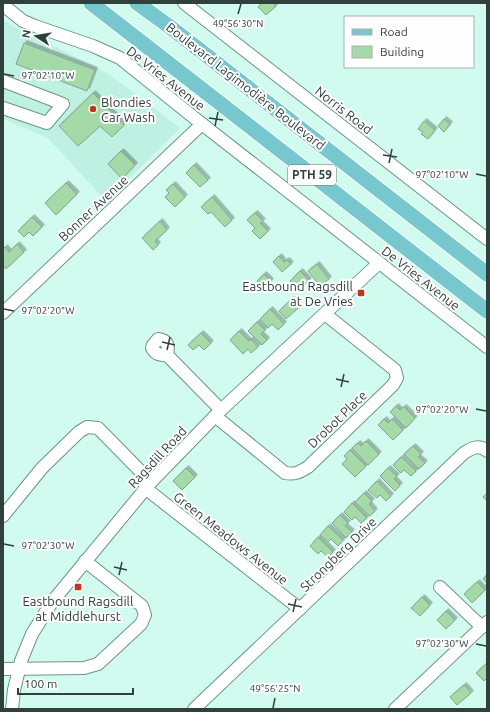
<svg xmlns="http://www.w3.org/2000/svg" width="490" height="712" font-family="Ubuntu,sans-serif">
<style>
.built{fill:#bff1e2}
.building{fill:#a3daa7;stroke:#89a38b;filter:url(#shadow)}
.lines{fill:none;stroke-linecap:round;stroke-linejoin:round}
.minor-casing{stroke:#6d9489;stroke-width:14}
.major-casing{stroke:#fff;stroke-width:17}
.minor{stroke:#fff;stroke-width:12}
.major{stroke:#77c8ce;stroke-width:15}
.ticks{fill:none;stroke:#30403b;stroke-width:1.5}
.poi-dot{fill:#c1351d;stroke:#fdfdfd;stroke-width:1.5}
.labels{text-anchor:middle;stroke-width:4;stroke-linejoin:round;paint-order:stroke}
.shield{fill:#fdfdfd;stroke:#6e7975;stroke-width:1}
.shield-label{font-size:12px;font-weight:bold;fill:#30403b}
.street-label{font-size:13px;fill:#30403b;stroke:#fdfdfd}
.poi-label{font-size:13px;fill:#30403b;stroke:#fdfdfd;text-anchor:start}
.ticks-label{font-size:10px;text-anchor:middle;fill:#30403b;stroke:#fdfdfd;stroke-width:4;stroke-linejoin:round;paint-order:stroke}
</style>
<defs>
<filter id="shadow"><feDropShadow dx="2.5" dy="-2.5" stdDeviation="0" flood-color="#0004"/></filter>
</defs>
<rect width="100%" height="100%" fill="#d1fbee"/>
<polygon class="built" points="3,20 25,33 62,50 109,74 180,128 106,201 48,138 3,119"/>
<g class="building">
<polygon points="262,3 273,3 276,6 266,15 258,7"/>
<polygon points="24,43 95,70 87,91 16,64"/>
<polygon points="93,93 124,125 112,137 100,126 78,146 59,126"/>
<polygon points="444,119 450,124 444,132 438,126"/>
<polygon points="424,121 435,130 428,139 421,134 423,132 418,129"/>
<polygon points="121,151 135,165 122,179 108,164"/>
<polygon points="194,165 208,180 200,187 186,173"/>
<polygon points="66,183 77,194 56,215 45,203"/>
<polygon points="173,184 185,197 175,207 165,197 169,193 166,190"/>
<polygon points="212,197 232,220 225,227 211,212 208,214 201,207"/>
<polygon points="255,213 263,221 260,223 268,231 260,239 252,231 255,228 247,220"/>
<polygon points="32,217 42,227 33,236 29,232 24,237 18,231"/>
<polygon points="160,221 167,230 155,241 158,245 153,250 142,238"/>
<polygon points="17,244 24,252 6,269 3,265 3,249 5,247 9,252"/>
<polygon points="279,256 284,262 287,260 291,264 282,272 273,262"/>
<polygon points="317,264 329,279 320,286 308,271"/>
<polygon points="300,271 309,280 299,290 290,281"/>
<polygon points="264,274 271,281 264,288 257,281"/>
<polygon points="292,299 299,307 286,319 279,311"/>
<polygon points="270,309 284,324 278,330 272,324 268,328 260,319"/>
<polygon points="257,322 265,330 261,334 267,340 262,345 248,331"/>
<polygon points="239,331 249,341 251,339 258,347 251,353 248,349 243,354 230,340"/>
<polygon points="201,333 211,343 204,350 199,345 193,350 188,345"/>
<polygon points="396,406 400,410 404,407 415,418 406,428 390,412"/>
<polygon points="384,419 388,423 392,419 403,430 393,440 378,425"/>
<polygon points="366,441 379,454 368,465 352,448 358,443 361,446"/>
<polygon points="413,446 421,454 418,457 425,463 419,469 404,454"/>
<polygon points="350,450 366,466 355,477 342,464 347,459 344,456"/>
<polygon points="401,457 416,471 411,476 404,470 401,473 393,465"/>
<polygon points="186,468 195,477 182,490 173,481"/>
<polygon points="388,468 397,476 394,479 400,485 395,491 380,476"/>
<polygon points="377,481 391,496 386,501 380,495 377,498 368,490"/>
<polygon points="364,493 372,501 369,504 375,511 370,516 355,502"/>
<polygon points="487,493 487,501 483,497"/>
<polygon points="352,503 367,518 361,523 355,517 352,520 344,512"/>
<polygon points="340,515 348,523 345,526 352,532 346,538 332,523"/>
<polygon points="328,526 343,540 338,546 331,539 328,542 320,535"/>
<polygon points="318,537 333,552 328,557 321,551 318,554 310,546"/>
<polygon points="487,574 487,583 483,579"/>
<polygon points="477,582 485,590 472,603 464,594"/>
<polygon points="422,597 430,605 420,616 411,608"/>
<polygon points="446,611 455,620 446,629 437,620"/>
<polygon points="487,663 487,678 484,681 476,673"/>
<polygon points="464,685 471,693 457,705 450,697"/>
</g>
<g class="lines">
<defs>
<g id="minor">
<polyline points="184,3 487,239"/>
<polyline points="3,5 23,21 35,26 93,46 120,58 202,124 487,347"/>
<polyline points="3,81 63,104 47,123 3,108"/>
<polyline points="3,313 202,124"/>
<path d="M167,355C169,346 168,340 158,339L153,345L152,348C156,355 160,355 167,355L221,410"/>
<path d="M215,416L285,473C295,475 300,472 308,467L393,385L397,378L395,370L325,314"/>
<polyline points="145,488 300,609"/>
<polyline points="3,516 42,468 79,432 87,427 98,428 151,482"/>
<polyline points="440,587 482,627"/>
<polyline points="3,669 84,668 98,664 141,624 145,615 142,606 85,561"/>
<polyline points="12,709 14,690 21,661 32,634 52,602 151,482 221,410 379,263"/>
<path d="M194,709L464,453C472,448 479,444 487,451"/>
<polyline points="395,709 487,622"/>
</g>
<g id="major">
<polyline points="91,3 487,311"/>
<polyline points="137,3 170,27 487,274"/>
</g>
</defs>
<use href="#minor" class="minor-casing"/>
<use href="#major" class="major-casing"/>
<use href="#minor" class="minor"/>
<use href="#major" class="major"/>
</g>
<path class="ticks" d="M238,14L241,4M4,74L14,76M209,118L223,120M215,126L218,112M383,155L397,157M389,163L392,149M476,174L486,176M4,309L14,311M162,342L175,345M167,350L170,337M336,379L349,382M341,387L344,374M476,409L486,411M4,544L14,546M114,567L127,570M119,575L122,562M288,604L302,607M293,612L296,599M476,644L486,646M273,708L275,698"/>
<g class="poi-dot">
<circle cx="93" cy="109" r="4"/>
<rect x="357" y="289" width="8" height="8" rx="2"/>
<rect x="74" y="583" width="8" height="8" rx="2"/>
</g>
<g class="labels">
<rect class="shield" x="288" y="165" width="48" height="20" rx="3"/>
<g class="shield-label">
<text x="312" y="179">PTH 59</text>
</g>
<g class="street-label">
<text transform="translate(166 78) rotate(38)" y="5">De Vries Avenue</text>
<text transform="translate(246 86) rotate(38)" y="5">Boulevard Lagimodière Boulevard</text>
<text transform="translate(344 110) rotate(38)" y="5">Norris Road</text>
<text transform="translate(93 208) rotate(-43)" y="5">Bonner Avenue</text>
<text transform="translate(421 278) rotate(38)" y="5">De Vries Avenue</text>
<text transform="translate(337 419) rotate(-44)" y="5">Drobot Place</text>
<text transform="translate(157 457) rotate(-47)" y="5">Ragsdill Road</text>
<text transform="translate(231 538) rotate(38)" y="5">Green Meadows Avenue</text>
<text transform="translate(338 554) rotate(-44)" y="5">Strongberg Drive</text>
</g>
<g class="poi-label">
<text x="101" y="107">Blondies<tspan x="101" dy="15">Car Wash</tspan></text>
<text x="353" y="291" text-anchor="end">Eastbound Ragsdill<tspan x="353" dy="15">at De Vries</tspan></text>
<text x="78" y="606" text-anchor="middle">Eastbound Ragsdill<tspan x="78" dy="15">at Middlehurst</tspan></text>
</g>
</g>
<g class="ticks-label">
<text x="238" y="27">49°56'30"N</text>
<text x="48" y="79">97°02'10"W</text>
<text x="442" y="178">97°02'10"W</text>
<text x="48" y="314">97°02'20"W</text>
<text x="442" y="413">97°02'20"W</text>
<text x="48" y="549">97°02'30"W</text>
<text x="442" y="647">97°02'30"W</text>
<text x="275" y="692">49°56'25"N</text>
</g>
<rect width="490" height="712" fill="none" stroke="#30403b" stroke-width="8"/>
<rect x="344" y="16" width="130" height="52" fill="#fdfdfd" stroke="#abb1af"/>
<rect x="352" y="29" width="20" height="6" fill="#77c8ce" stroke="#abb1af"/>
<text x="380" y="36" font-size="12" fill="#30403b">Road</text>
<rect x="352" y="46" width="20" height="12" fill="#a3daa7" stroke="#abb1af"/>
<text x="380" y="56" font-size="12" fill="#30403b">Building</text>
<g transform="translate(36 36) rotate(282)" stroke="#fdfdfd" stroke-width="3" paint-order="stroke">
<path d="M0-3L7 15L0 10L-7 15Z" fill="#30403b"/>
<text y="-6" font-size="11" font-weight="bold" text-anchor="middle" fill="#30403b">N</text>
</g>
<path d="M18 688v6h115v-6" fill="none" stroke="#30403b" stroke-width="2"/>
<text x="24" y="688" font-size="12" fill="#30403b" stroke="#fdfdfd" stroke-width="3" paint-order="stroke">100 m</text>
</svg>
